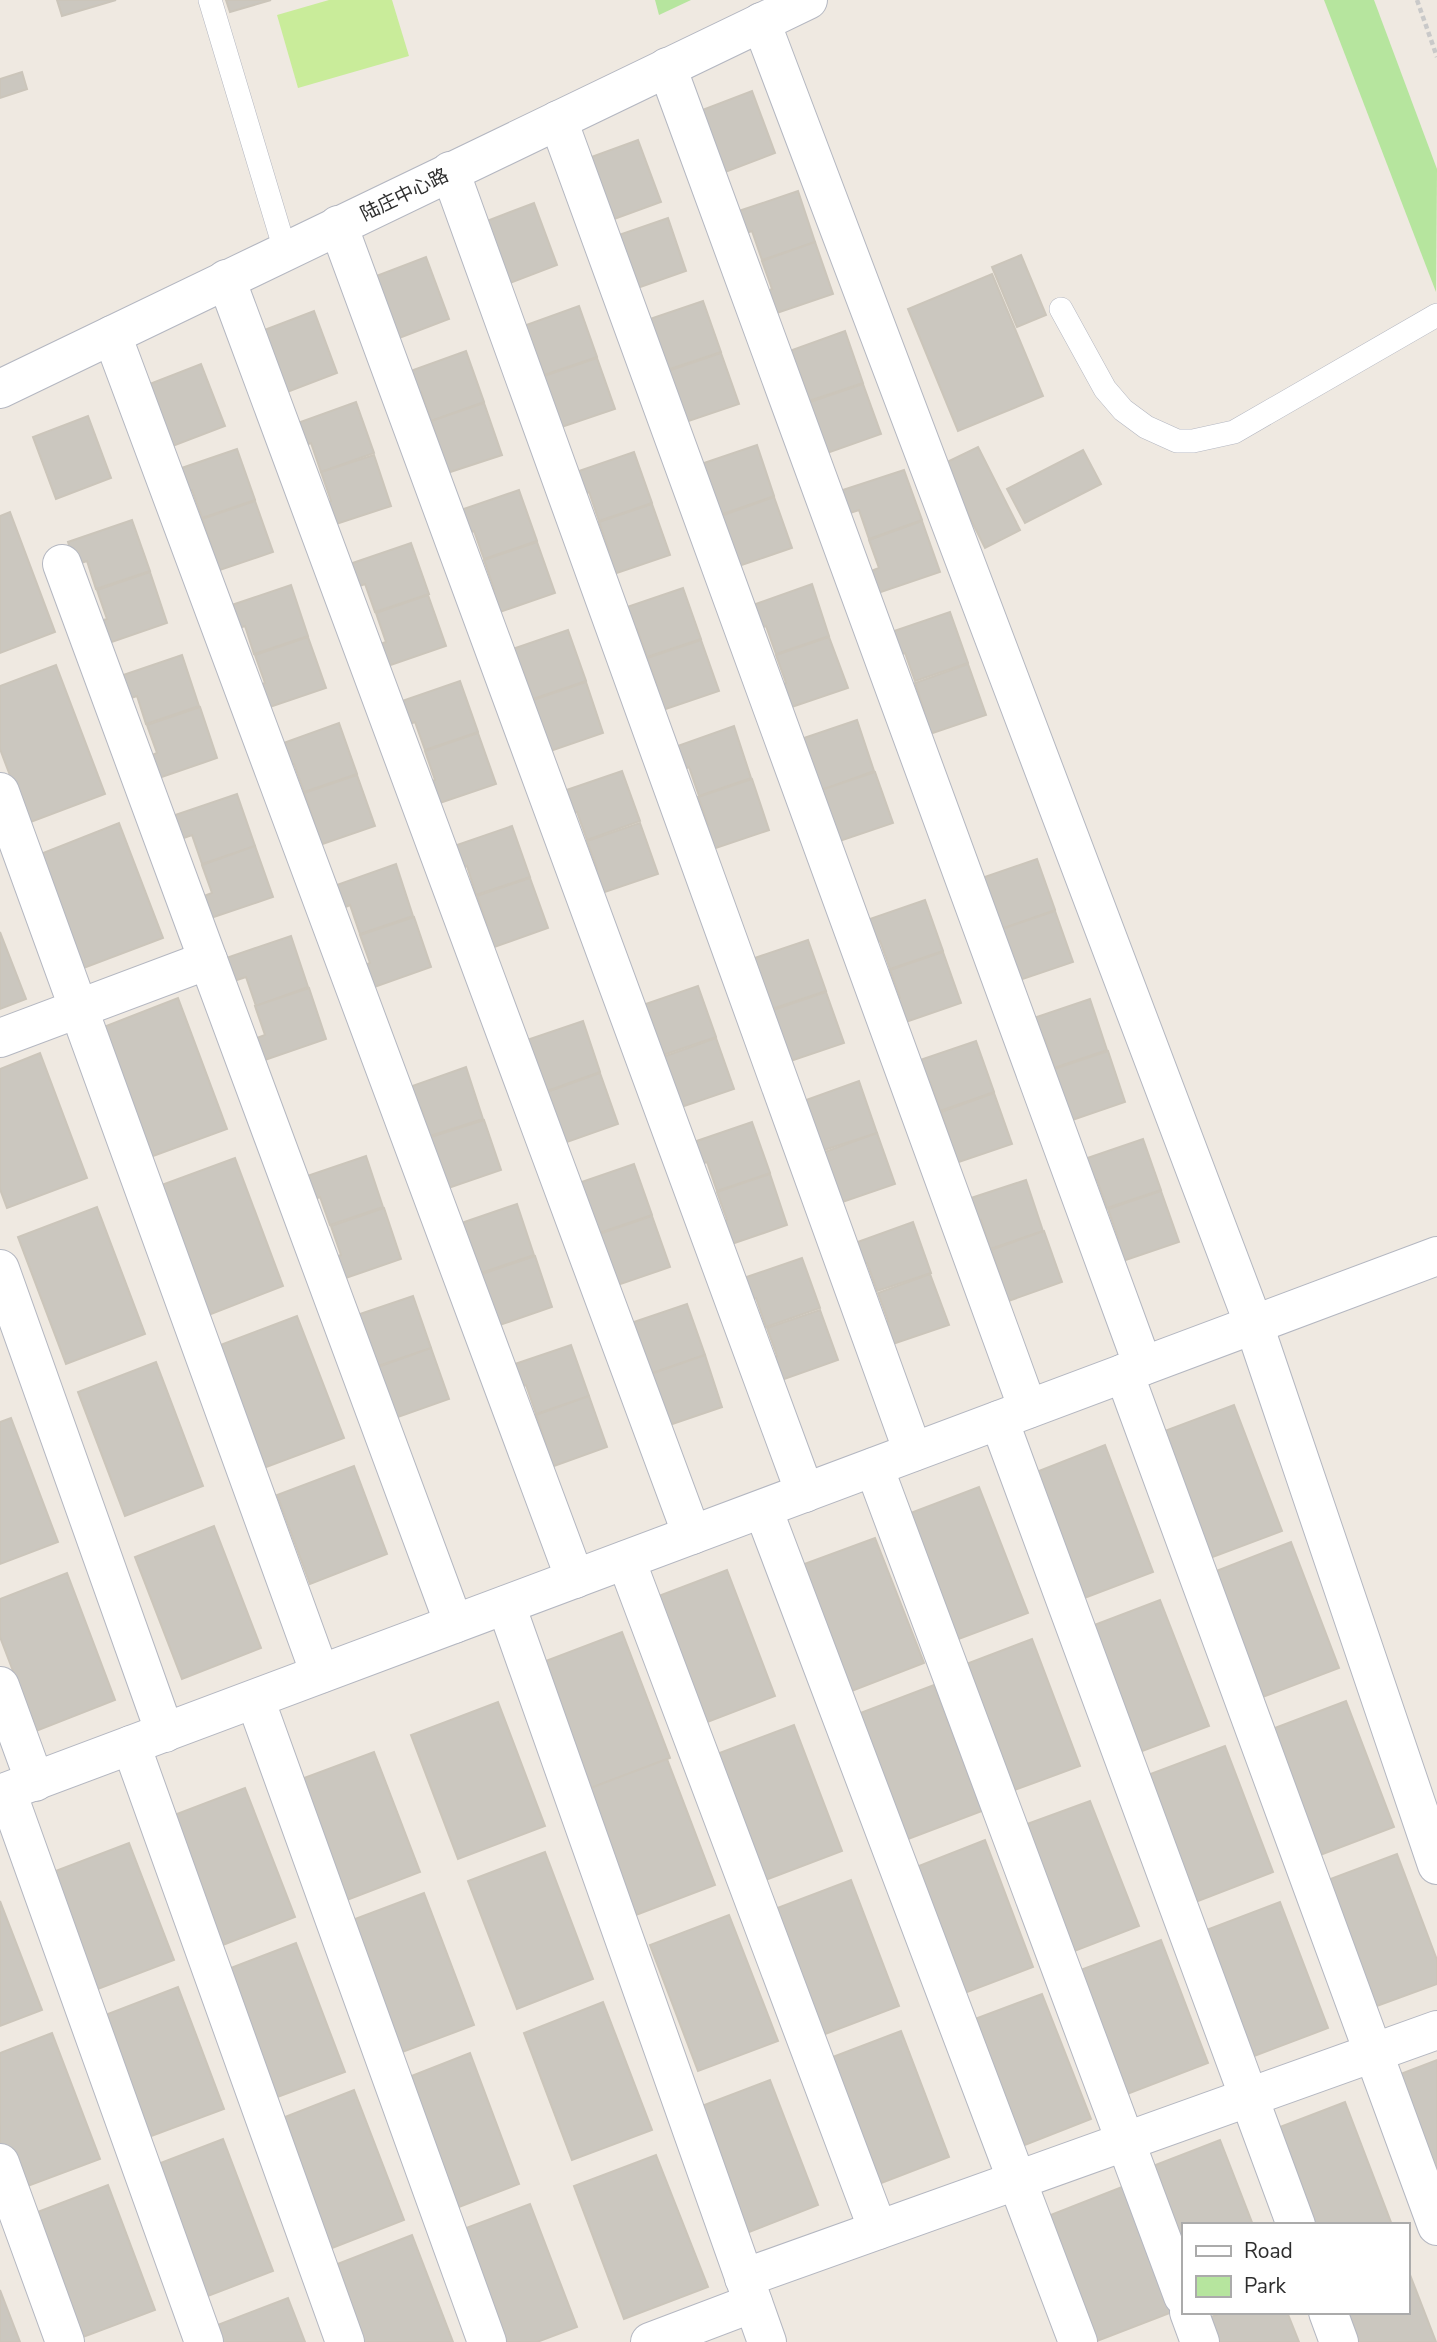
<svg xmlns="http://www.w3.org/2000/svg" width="1437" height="2342" font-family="'Nunito Sans','Noto Sans SC',sans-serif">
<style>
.green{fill:#b6e59e}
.pitch{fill:#c9ec9a}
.building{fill:#cbc7bf;stroke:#cbc5ba;stroke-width:2}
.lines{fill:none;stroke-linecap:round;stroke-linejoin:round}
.lane-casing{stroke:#b4b7c1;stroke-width:24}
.street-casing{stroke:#b4b7c1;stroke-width:40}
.path{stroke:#c9c9c9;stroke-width:4.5;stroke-dasharray:5 3.5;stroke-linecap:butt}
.lane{stroke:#fff;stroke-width:23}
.street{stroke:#fff;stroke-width:38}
.labels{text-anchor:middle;stroke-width:5;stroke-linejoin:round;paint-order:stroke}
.street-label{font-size:19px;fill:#2e2e2e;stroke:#fff}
</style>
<rect width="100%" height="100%" fill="#efe9e1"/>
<g class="green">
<polygon points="655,0 691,0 659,15"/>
<polygon points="1324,0 1374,0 1437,169 1436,292"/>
</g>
<polygon class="pitch" points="329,0 392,0 409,56 298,88 277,15"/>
<g class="building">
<polygon points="57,0 116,0 62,16"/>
<polygon points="226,0 271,0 230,12"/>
<polygon points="22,72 27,89 0,98 0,79"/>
<polygon points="752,91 775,153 720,174 697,112"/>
<polygon points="638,140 661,202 606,222 583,160"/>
<polygon points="798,191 815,242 762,260 752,231 740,235 733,213"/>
<polygon points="534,203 557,265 502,286 479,224"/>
<polygon points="668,218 686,271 629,291 610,238"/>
<polygon points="815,242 833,294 768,316 761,294 772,289 762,261"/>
<polygon points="1021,255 1046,315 1017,327 992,267"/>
<polygon points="426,257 449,319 394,340 371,278"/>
<polygon points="992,274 1043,396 958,431 908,309"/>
<polygon points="703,301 721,352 667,370 638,323"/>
<polygon points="579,306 597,357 544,375 534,347 522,351 515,329"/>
<polygon points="314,311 337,373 282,394 259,332"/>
<polygon points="845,331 863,383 809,401 800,373 788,377 781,354"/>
<polygon points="466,351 484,402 431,421 421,392 410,396 402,374"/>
<polygon points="721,353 739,404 674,426 668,371"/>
<polygon points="597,358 615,409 550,431 544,376"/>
<polygon points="201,364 225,426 170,447 147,385"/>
<polygon points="863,384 881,434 816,457 810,402"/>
<polygon points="356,402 374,453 321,472 311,443 300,447 292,425"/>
<polygon points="484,403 502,455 438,476 441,450 431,421"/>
<polygon points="88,416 111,478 56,499 33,437"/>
<polygon points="757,445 774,496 720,515 692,467"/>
<polygon points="978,447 1020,530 985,548 943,464"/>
<polygon points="237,449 255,500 202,518 192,490 180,494 173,471"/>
<polygon points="1083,450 1101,484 1025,523 1007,489"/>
<polygon points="634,452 652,503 599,521 589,492 578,497 570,474"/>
<polygon points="374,455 391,506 327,527 320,505 331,501 321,472"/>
<polygon points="904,470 922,520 869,539 859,510 847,514 840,491"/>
<polygon points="519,490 537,541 484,559 474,531 463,535 455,512"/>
<polygon points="774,497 792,548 727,570 721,516"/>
<polygon points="255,501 273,552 208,574 201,552 212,548 202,519"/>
<polygon points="652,504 670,555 605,577 597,555 609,551 599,522"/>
<polygon points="10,512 55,632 0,653 0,516"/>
<polygon points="132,520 150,571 96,589 87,561 75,565 68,542"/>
<polygon points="922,521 940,572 875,594 868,572 879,568 869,540"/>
<polygon points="537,542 555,593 491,615 483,592 494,589 484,560"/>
<polygon points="411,543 429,594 375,612 365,584 354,588 347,565"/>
<polygon points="150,572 167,623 103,645 95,622 107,619 97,590"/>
<polygon points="812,584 829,636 776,654 766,626 755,630 747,607"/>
<polygon points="291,585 308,636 254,654 245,626 233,630 226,607"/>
<polygon points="683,588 701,639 647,657 637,629 626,633 618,610"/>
<polygon points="428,595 446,646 382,668 374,646 386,642 376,613"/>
<polygon points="950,612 968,663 915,681 905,653 893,657 885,634"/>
<polygon points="568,630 586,681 533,699 523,671 512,675 504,652"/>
<polygon points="308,637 326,688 261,710 253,687 265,683 255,655"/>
<polygon points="829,637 848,688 783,710 775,687 786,683 776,655"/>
<polygon points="701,640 719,691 654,713 646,690 657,686 647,658"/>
<polygon points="182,655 199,706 146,724 137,696 125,700 117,677"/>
<polygon points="968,664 986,715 921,737 913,715 924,711 915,683"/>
<polygon points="56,665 105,794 28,823 0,749 0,686"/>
<polygon points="460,681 478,732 425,750 415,722 404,726 396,703"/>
<polygon points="586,682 603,733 539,755 533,700"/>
<polygon points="200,707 217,758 153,780 145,758 157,753 147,725"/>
<polygon points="857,720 874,771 822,790 792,742"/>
<polygon points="339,723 357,774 304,792 294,764 283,768 275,746"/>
<polygon points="734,726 751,778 699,796 689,767 677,772 669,749"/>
<polygon points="478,733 496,784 431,806 424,784 435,780 425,751"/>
<polygon points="622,771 640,821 587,840 577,812 565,815 558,793"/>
<polygon points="875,772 893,823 828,845 821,790"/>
<polygon points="357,775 375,826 311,848 302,826 314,822 304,793"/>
<polygon points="752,779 769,830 704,852 697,829 708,825 698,797"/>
<polygon points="237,794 255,846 202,864 192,835 181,839 172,816"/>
<polygon points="119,823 163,938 81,969 38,855"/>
<polygon points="640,823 658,874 593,896 586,873 597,869 587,841"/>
<polygon points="512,826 530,877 476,895 467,866 456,871 448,848"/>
<polygon points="255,846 273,897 208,919 201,897 212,893 202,865"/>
<polygon points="1037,859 1055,910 1001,929 973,881"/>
<polygon points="396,864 413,916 360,934 350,905 339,910 331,887"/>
<polygon points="530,878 548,928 483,951 476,928 487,925 477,896"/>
<polygon points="925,900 943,951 890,969 880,941 869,945 861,922"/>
<polygon points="1055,911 1073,962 1008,984 1002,929"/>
<polygon points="414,917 431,967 366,990 359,967 370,963 360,935"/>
<polygon points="0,932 26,999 0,1009"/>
<polygon points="291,936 308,987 256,1006 246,977 234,981 226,958"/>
<polygon points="808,940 826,991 772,1009 743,962"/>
<polygon points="943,952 961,1003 897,1025 888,1003 900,998 890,970"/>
<polygon points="698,986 716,1037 663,1055 634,1008"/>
<polygon points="309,988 326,1039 262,1061 254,1039 265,1035 255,1006"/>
<polygon points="826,992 844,1043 779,1065 773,1010"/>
<polygon points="178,998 227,1129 145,1159 96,1030"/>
<polygon points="1090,999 1107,1050 1054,1068 1045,1039 1033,1043 1025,1021"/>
<polygon points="583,1021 600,1072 547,1091 518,1043"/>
<polygon points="716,1038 734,1089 670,1111 663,1057"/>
<polygon points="976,1041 994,1092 940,1111 930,1082 919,1086 911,1063"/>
<polygon points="1108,1051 1125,1102 1061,1124 1054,1069"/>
<polygon points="40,1053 87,1178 7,1208 0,1189 0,1069"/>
<polygon points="466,1067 483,1119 430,1136 421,1108 409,1112 401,1090"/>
<polygon points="600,1073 618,1124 553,1147 547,1092"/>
<polygon points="859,1081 877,1133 824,1150 795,1104"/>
<polygon points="994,1093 1012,1144 947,1166 939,1144 950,1140 941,1112"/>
<polygon points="484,1120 501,1170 437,1192 431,1137"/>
<polygon points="752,1122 770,1173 717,1191 707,1162 695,1166 688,1144"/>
<polygon points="877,1133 895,1184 831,1206 825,1152"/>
<polygon points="1143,1139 1161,1190 1107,1208 1097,1180 1086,1184 1079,1161"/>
<polygon points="366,1156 383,1207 330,1225 320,1197 309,1201 301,1178"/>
<polygon points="235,1158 283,1286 206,1316 156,1187"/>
<polygon points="634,1164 652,1215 599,1233 570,1186"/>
<polygon points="770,1174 787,1225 723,1247 716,1224 727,1220 717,1192"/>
<polygon points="1026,1180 1043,1231 990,1249 981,1220 969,1224 962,1201"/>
<polygon points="1161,1191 1179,1242 1114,1264 1106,1241 1118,1238 1108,1209"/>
<polygon points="517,1204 534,1255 481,1273 471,1245 460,1249 453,1226"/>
<polygon points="97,1207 145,1334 66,1364 18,1237"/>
<polygon points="384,1208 401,1259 337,1281 329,1259 341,1255 331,1226"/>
<polygon points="652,1216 670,1267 606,1289 599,1234"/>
<polygon points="913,1222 931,1273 877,1291 867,1263 856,1267 849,1245"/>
<polygon points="1044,1231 1062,1282 997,1305 990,1282 1001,1278 991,1250"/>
<polygon points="535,1256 552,1307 488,1329 482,1274"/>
<polygon points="802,1258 820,1308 766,1327 756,1298 745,1302 738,1280"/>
<polygon points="930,1274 949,1325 884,1347 876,1325 888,1321 878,1293"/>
<polygon points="413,1296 431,1348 378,1366 348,1318"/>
<polygon points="687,1304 705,1355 652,1373 622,1326"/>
<polygon points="820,1310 838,1360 773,1383 765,1360 777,1356 767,1328"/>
<polygon points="297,1316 344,1438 261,1469 215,1347"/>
<polygon points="571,1345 589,1396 536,1414 526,1385 514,1389 506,1367"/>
<polygon points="431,1348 449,1399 384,1422 378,1367"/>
<polygon points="705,1355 722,1407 658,1429 651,1374"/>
<polygon points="156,1362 203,1486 125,1516 78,1392"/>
<polygon points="589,1396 607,1447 543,1470 534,1447 546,1444 536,1415"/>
<polygon points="1234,1405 1282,1531 1202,1561 1154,1435"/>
<polygon points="11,1418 58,1542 0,1564 0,1422"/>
<polygon points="1105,1445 1153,1572 1074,1602 1026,1476"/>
<polygon points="354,1466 387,1554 310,1584 277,1495"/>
<polygon points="979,1487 1028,1613 948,1643 900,1517"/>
<polygon points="214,1526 261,1648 182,1679 135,1557"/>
<polygon points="875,1538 924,1663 844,1694 796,1567"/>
<polygon points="1291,1542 1339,1668 1260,1698 1211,1573"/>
<polygon points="727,1570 775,1696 697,1726 648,1600"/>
<polygon points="67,1573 115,1700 36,1731 0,1637 0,1599"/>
<polygon points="1160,1600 1209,1726 1129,1756 1081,1630"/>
<polygon points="622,1632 670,1758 591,1788 543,1662"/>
<polygon points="1032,1639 1080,1766 1001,1795 953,1669"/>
<polygon points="934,1685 982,1811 903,1841 855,1715"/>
<polygon points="1346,1701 1394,1827 1315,1857 1267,1731"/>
<polygon points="498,1702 545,1826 458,1859 411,1735"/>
<polygon points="794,1725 842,1851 763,1881 714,1755"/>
<polygon points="1225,1746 1273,1872 1193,1903 1145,1776"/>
<polygon points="374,1752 420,1872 334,1905 288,1784"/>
<polygon points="667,1759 715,1885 636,1915 588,1789"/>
<polygon points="245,1788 295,1917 210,1950 161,1820"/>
<polygon points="1090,1801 1139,1926 1059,1957 1011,1830"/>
<polygon points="985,1840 1033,1967 954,1997 906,1871"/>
<polygon points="129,1843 174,1960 90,1992 45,1875"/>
<polygon points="545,1852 593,1979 517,2009 468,1881"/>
<polygon points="1397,1854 1437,1960 1437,1984 1366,2010 1317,1884"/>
<polygon points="851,1880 899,2006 820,2036 772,1910"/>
<polygon points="424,1893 474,2025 389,2057 339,1925"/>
<polygon points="0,1901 42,2010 0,2026"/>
<polygon points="1280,1902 1328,2028 1249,2058 1201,1932"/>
<polygon points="729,1915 778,2041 698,2071 650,1945"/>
<polygon points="1161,1940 1208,2063 1122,2096 1075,1972"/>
<polygon points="296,1943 345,2072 264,2102 215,1974"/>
<polygon points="178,1987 224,2109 146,2138 100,2017"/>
<polygon points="1042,1994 1091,2119 1012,2150 964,2023"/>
<polygon points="603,2002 652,2130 572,2160 524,2033"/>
<polygon points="901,2031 949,2157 871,2187 822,2061"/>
<polygon points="52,2033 100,2159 17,2190 0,2146 0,2053"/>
<polygon points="470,2053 519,2184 446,2212 396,2082"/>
<polygon points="1437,2060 1437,2202 1390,2078"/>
<polygon points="770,2080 818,2205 739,2236 691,2110"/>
<polygon points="354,2090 404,2220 322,2252 272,2122"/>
<polygon points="1345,2102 1392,2225 1308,2225 1272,2130"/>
<polygon points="223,2139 273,2271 200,2299 150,2167"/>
<polygon points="1220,2140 1253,2225 1183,2225 1183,2269 1145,2169"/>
<polygon points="656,2155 708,2287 624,2319 574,2186"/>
<polygon points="108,2185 155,2310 75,2340 27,2216"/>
<polygon points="1127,2185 1175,2311 1097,2341 1048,2216"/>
<polygon points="530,2204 577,2327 537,2342 500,2342 458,2231"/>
<polygon points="412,2235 453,2342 355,2342 327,2268"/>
<polygon points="1407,2267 1436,2342 1352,2342 1341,2312 1407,2312"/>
<polygon points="0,2290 20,2342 0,2342"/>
<polygon points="288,2298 305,2342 212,2342 207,2329"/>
<polygon points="1224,2312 1287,2312 1299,2342 1206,2342 1198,2322"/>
</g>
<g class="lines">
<defs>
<g id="lane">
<polyline points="210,0 285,250"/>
<polyline points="1061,309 1105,389 1123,410 1146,427 1177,441 1193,441 1234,432 1437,315"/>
</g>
<g id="street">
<polyline points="761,22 1254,1325 1437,1865"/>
<polyline points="667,67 1143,1366"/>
<polyline points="558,120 1028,1409"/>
<polyline points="450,171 913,1452"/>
<polyline points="338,225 805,1493"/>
<polyline points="226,279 692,1535"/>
<polyline points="112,335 575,1579"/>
<polyline points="0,389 808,0"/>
<polyline points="62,564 208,960"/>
<polyline points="0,792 320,1674"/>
<polyline points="0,1038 208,960 454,1624"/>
<polyline points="0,1269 165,1733"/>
<polyline points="1124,1373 1437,2226"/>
<polyline points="999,1420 1296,2225"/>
<polyline points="874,1467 1183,2296"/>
<polyline points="763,1509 1078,2342"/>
<polyline points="626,1560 878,2230"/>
<polyline points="506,1605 767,2342"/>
<polyline points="0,1686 35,1782"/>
<polyline points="255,1699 487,2342"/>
<polyline points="131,1745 345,2342"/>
<polyline points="7,1792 204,2342"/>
<polyline points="0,1794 1437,1256"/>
<polyline points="0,2163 65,2342"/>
<polyline points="744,2278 1437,2030"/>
<polyline points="1189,2312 1200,2342"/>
<polyline points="1328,2312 1339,2342"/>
<polyline points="650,2342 753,2303"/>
</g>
</defs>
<use href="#lane" class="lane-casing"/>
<use href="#street" class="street-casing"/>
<polyline class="path" points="1417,0 1437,57"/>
<use href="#lane" class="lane"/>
<use href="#street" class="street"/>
</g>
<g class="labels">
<g class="street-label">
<text transform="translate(404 194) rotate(-26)" y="7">陆庄中心路</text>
</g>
</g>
<rect x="1182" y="2223" width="228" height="91" fill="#ffffff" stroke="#ababab" stroke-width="2"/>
<rect x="1196" y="2246" width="35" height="10" fill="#ffffff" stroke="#ababab" stroke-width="2"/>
<text x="1244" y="2258" font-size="21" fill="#2e2e2e">Road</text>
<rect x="1196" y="2276" width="35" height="21" fill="#b6e59e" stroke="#ababab" stroke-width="2"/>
<text x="1244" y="2293" font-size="21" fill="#2e2e2e">Park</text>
</svg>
